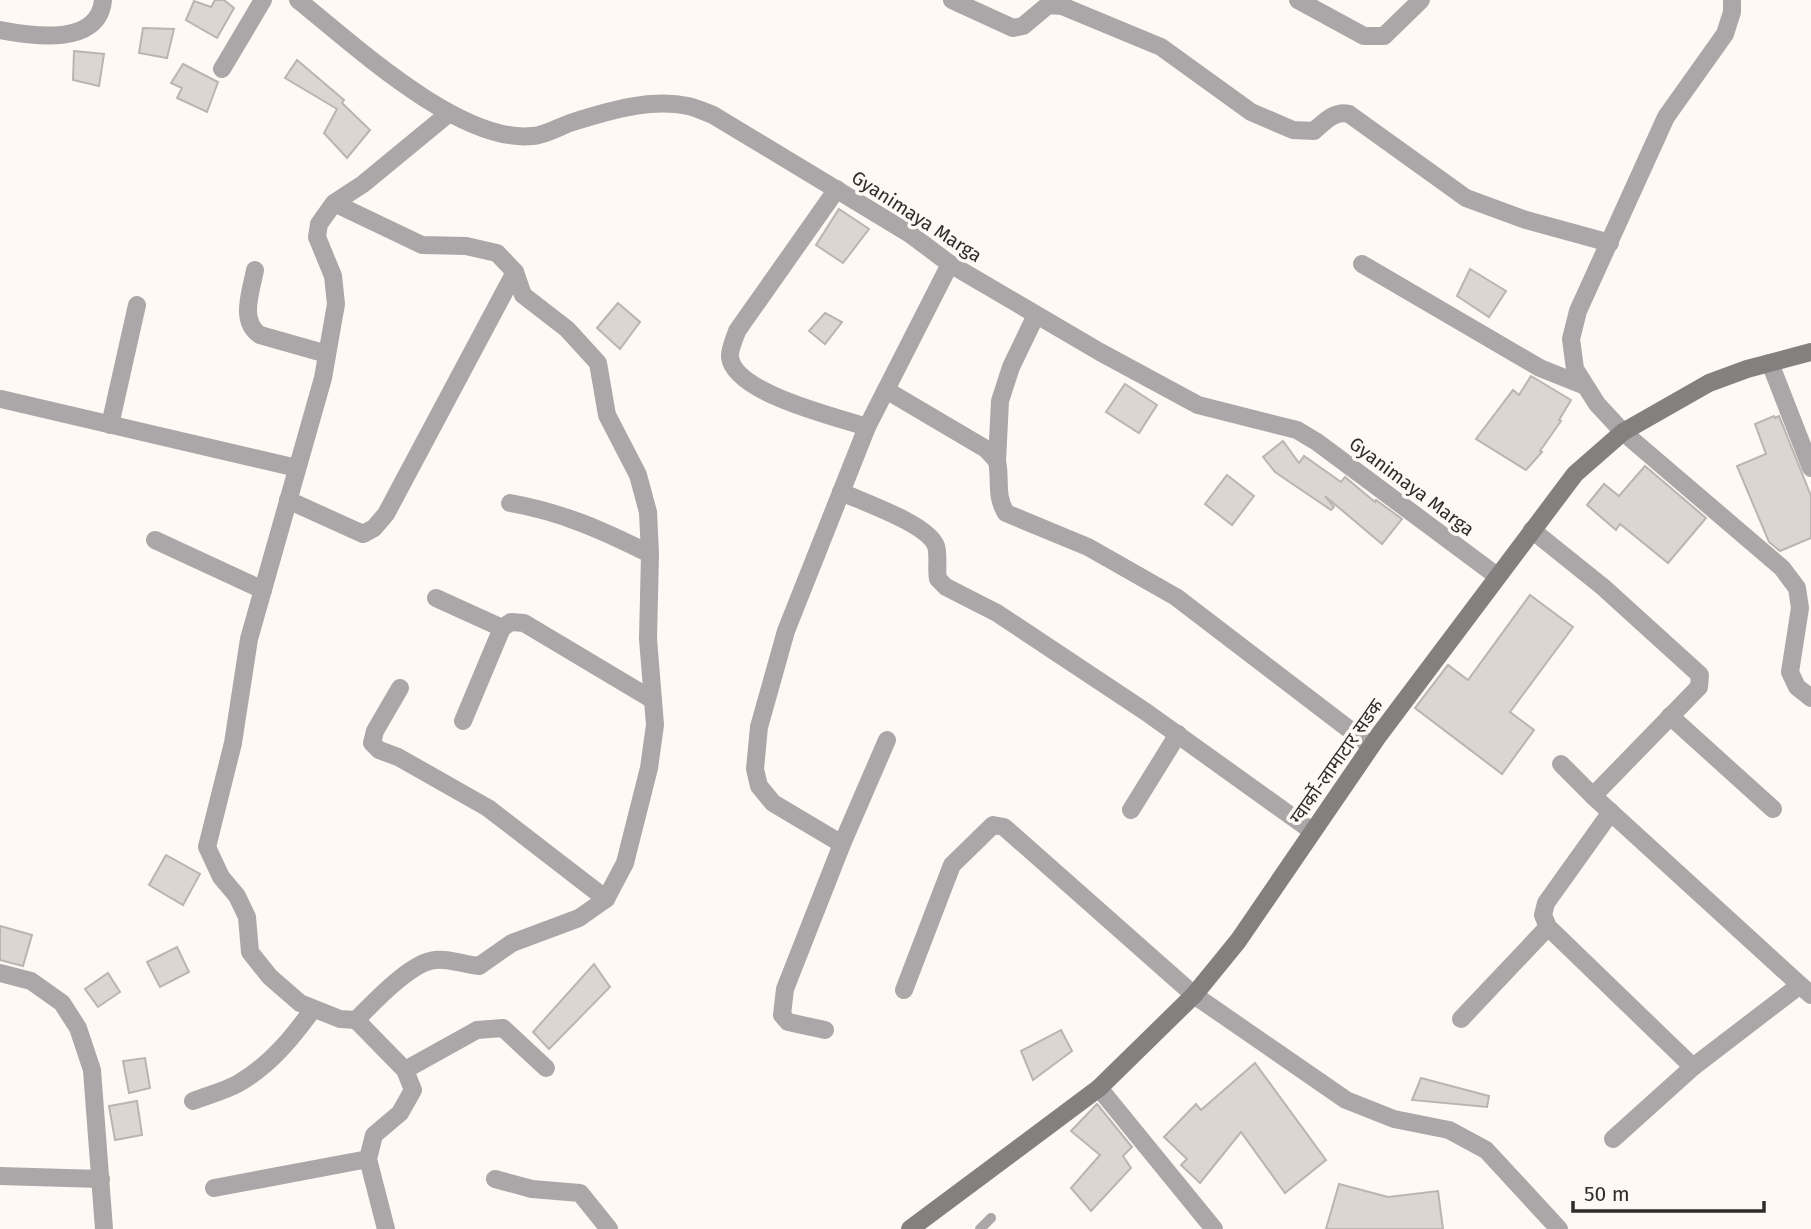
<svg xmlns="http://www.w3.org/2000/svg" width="1811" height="1229" font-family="'Fira Sans','Noto Sans Devanagari',sans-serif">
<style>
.building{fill:#dcd5d2;stroke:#bbb4b2;stroke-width:2}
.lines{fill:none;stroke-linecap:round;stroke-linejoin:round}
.lane{stroke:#aba7a8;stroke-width:10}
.street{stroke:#aba7a8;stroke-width:18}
.secondary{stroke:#858080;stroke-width:18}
.labels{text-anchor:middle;stroke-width:7;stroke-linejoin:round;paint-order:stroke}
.street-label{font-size:19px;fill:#2f2d2c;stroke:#fef9f4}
</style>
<rect width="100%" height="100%" fill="#fef9f4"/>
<g class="building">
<polygon points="215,0 224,0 234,8 217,38 186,20 194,1 211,7"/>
<polygon points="143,28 174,29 167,58 139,53"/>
<polygon points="74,51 104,54 99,86 73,80"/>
<polygon points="297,60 344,100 342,103 370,130 347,158 324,133 337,109 285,78"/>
<polygon points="183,64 218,82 207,112 177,98 182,88 171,83"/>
<polygon points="839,209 869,229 843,263 816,245"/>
<polygon points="1470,269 1506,291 1489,317 1457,296"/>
<polygon points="618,303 640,322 620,349 597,328"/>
<polygon points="825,313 842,322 825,344 809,331"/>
<polygon points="1531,376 1571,400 1559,420 1561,421 1540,451 1542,452 1526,470 1476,439 1513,390 1519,395"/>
<polygon points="1125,384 1157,405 1139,433 1106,412"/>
<polygon points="1774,416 1775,418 1779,416 1811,496 1811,538 1780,551 1769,542 1737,466 1766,454 1755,424"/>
<polygon points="1283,441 1299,463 1304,456 1341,482 1345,477 1375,502 1376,500 1402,519 1382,544 1325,496 1334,507 1331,510 1275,472 1263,457"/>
<polygon points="1645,466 1706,518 1668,563 1620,524 1616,530 1587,505 1604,484 1619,496"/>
<polygon points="1227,475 1254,496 1232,525 1205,504"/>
<polygon points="1530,595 1573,627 1510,712 1534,730 1502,774 1415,708 1448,665 1468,680"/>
<polygon points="166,855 200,874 183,905 149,885"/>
<polygon points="0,926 32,935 23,966 0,960"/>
<polygon points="177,947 189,972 160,987 147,962"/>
<polygon points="594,964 610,987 549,1049 533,1032"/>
<polygon points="108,973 120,992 98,1007 85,989"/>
<polygon points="1061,1030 1072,1051 1033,1080 1021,1051"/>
<polygon points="145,1058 150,1088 129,1093 123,1061"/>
<polygon points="1255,1063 1326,1160 1285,1193 1241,1132 1200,1183 1181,1165 1187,1159 1164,1137 1196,1104 1201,1110"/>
<polygon points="1421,1078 1489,1096 1487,1107 1412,1100"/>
<polygon points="137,1101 142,1135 115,1140 109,1106"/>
<polygon points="1097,1104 1132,1147 1123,1156 1131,1168 1091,1211 1071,1188 1100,1155 1071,1131"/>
<polygon points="1339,1184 1388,1197 1438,1191 1443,1229 1326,1229"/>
</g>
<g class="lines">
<polyline class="lane" points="980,1229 991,1218"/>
<g class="street">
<path d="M298,0C353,44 460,144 533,136C546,135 560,126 573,122C608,111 651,98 688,106C697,108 705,112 713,115L910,234L950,264L1100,352L1198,405L1297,430L1317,442L1497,576"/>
<path d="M952,0L1013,28L1023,26L1048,5L1062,6L1161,47L1251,112L1293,130L1314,131C1324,122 1335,110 1349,114L1466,198L1526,220L1610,243"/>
<polyline points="1298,0 1364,36 1384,36 1421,0"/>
<polyline points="1732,0 1732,12 1725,34 1666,117 1578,311 1571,339 1575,369 1597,404 1623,432 1782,568 1797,588 1800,608 1790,672 1797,687 1811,698"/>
<path d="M0,30C32,36 99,47 103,0"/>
<polyline points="222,69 263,0"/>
<path d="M837,189L737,331C735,338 729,350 730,357C734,393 836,417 867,427"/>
<path d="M334,203L422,245L466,246L497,253L515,272L523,295L567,329L598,363L607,415L638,475L648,512L650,554L648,639L655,725L649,768L625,863L606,899L579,918L512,943L479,966C464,965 450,958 435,960C411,962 374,1002 356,1020L340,1019L300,1003L270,977L250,952L247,917L237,896L221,877L207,847L233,743L249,639L323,378L336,304L333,276L317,237L319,224L334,203L363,184L448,114"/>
<polyline points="1362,264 1540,368 1585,386"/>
<path d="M255,270C251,292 239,321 260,335L327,354"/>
<polyline points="1770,363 1811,468"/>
<path d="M886,390L986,449L997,461C1001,479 995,496 1006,513L1088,547L1176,597L1371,746"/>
<polyline points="1,399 297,468"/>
<polyline points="110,425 137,305"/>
<polyline points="997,461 1000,401 1011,367 1036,315"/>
<path d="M841,492C863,502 928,524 936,546C939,556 936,569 938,579L946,587L997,613L1146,712L1312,831"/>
<polyline points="288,500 363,534 374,528 386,514 515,272"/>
<path d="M510,503C562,512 604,531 650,554"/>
<polyline points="1532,530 1603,587 1700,675 1699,687 1593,796 1811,995"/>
<polyline points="155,540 263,590"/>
<polyline points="436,598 502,628 511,622 524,623 653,700"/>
<polyline points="400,688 375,731 372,743 379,750 398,757 488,808 606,899"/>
<polyline points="1670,716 1773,809"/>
<polyline points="463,721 502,628"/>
<polyline points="1561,764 1593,796"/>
<polyline points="1131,810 1178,734"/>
<polyline points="1611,812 1546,903 1543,915 1548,927 1693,1067"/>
<polyline points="842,844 773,803 759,786 755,769 759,727 786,631 867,427 950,264"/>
<polyline points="0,973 31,981 62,1003 78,1028 92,1070 104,1229"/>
<polyline points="904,990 952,865 993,825 1004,827 1194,995 1346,1100 1394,1119 1449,1130 1486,1150 1559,1229"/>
<polyline points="1461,1019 1548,927"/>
<polyline points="356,1020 405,1070 413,1090 400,1113 374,1135 368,1159 386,1229"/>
<polyline points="825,1030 788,1022 782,1015 785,989 842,844 887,740"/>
<polyline points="405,1070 477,1030 503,1028 546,1068"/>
<polyline points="1099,1088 1214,1229"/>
<path d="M193,1101C208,1095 225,1091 239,1083C270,1065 293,1037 313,1009"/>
<polyline points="1613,1139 1693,1067 1800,985"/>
<polyline points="0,1176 101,1179"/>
<polyline points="495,1179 532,1189 580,1193 609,1229"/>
<polyline points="214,1188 368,1159"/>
</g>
<polyline class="secondary" points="910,1229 1099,1088 1194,995 1238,941 1379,735 1575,474 1623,432 1709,383 1747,369 1811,352"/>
</g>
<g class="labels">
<g class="street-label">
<text transform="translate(917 216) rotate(33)" y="7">Gyanimaya Marga</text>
<text transform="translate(1412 486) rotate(37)" y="7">Gyanimaya Marga</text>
<text transform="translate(1336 761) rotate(-55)" y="7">ग्वार्को-लामाटार सडक</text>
</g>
</g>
<path d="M1573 1201v10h191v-10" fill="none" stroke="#2f2d2c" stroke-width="3.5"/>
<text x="1584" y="1201" font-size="21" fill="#2f2d2c" stroke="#fef9f4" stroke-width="5" paint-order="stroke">50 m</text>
</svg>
